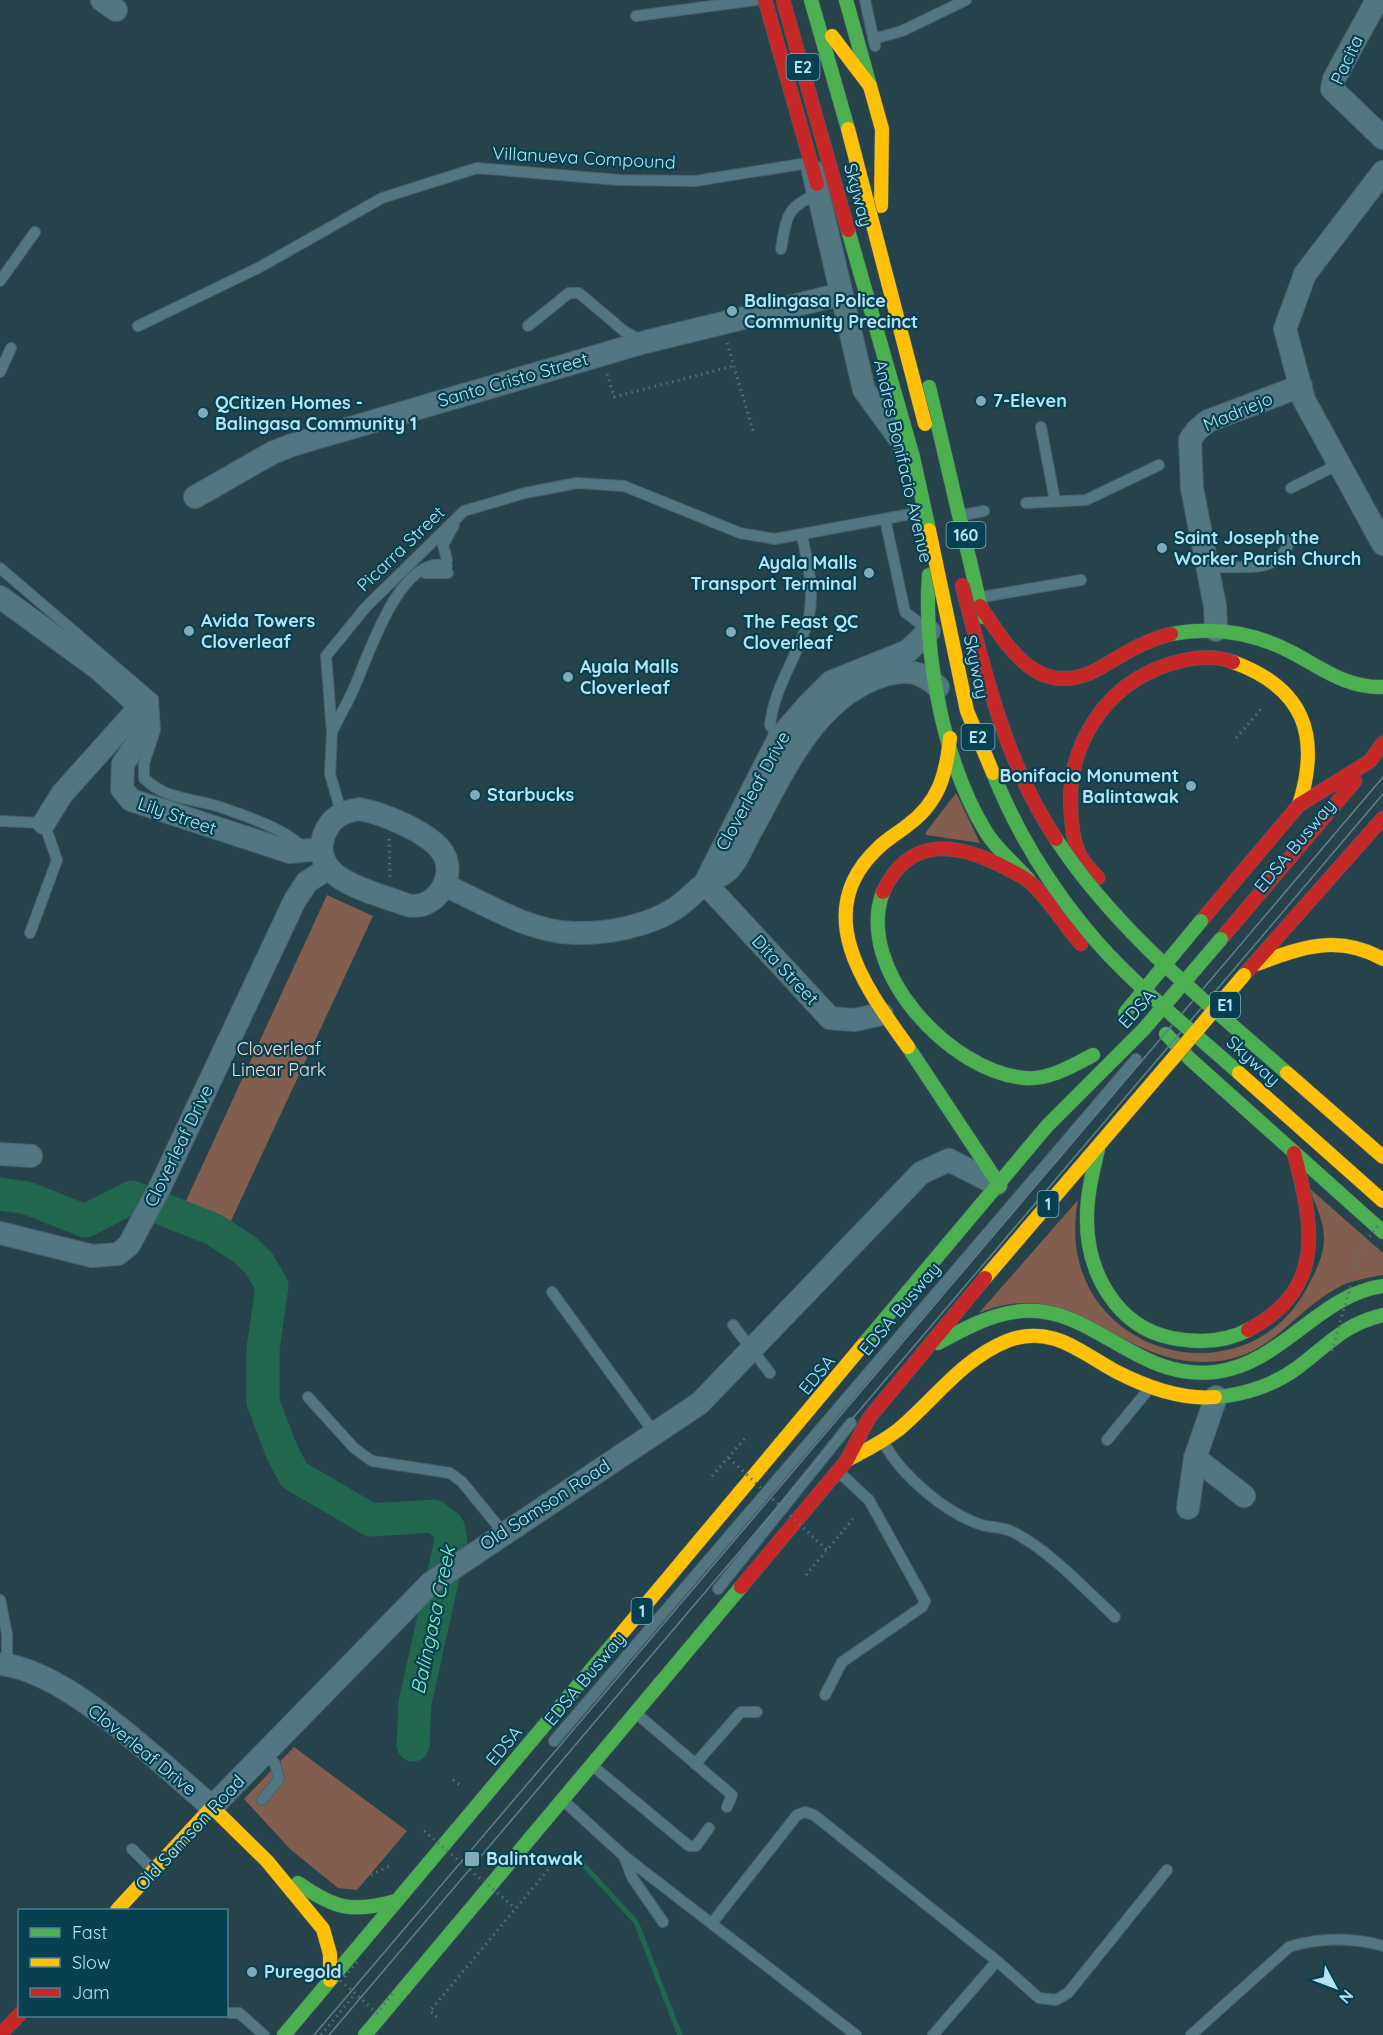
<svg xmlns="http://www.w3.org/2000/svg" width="1383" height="2035" font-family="Quicksand,sans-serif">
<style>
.green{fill:#825e4f}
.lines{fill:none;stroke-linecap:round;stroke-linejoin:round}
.stream{stroke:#21674e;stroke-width:5}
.river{stroke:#21674e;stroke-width:33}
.lane-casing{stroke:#48616a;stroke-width:12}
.street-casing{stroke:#48616a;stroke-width:24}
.fast-casing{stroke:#48616a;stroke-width:15}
.slow-casing{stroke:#48616a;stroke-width:15}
.jam-casing{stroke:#48616a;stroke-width:15}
.path{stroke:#53717a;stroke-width:3;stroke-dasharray:1.5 4.5;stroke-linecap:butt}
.lane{stroke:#527782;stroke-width:10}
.street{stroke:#527782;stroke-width:22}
.fast{stroke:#4caf50;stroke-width:14}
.slow{stroke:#ffc107;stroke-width:14}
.jam{stroke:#c62828;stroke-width:14}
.tram{stroke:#627e88;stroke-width:1.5}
.fast-bridge-casing{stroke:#48616a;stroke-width:15;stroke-linecap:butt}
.slow-bridge-casing{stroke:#48616a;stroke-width:15;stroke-linecap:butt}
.jam-bridge-casing{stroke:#48616a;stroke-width:15;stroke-linecap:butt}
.path-bridge{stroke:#53717a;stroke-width:3;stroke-dasharray:1.5 4.5;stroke-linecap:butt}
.fast-bridge{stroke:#4caf50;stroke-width:14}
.slow-bridge{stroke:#ffc107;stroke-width:14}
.jam-bridge{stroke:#c62828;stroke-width:14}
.poi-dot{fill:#84aab9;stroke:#064051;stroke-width:2}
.labels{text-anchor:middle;stroke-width:4.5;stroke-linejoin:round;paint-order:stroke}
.shield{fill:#064051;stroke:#81b1c2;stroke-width:1.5}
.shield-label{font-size:16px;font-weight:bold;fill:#b6e2f3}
.street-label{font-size:18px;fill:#b6e2f3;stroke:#064051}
.poi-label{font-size:18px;font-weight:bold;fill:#b6e2f3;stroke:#064051;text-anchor:start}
.park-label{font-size:18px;fill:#fdd8c8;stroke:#064051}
.water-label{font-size:20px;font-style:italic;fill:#89f0c2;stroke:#064051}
</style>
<rect width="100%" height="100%" fill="#26434c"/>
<g class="green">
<polygon points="956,793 980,843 926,835 926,832"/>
<polygon points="327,895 373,916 230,1223 185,1203"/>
<path d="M1308,1187L1383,1253V1275C1368,1278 1352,1280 1339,1287C1288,1314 1271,1362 1203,1362C1116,1362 1073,1274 979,1313L1078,1200C1049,1353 1249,1411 1310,1282C1317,1269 1324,1253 1324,1239C1324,1220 1315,1203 1308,1187Z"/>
<polygon points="294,1747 407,1831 357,1890 338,1888 290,1849 244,1799"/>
</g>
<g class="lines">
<polyline class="stream" points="581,1862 636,1922 680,2035"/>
<polyline class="river" points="0,1194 27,1198 85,1221 132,1197 213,1229 244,1249 258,1262 272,1286 263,1349 263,1402 282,1452 294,1475 371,1520 434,1516 448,1527 451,1541 415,1703 413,1745"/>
<defs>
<g id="lane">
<polyline points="865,0 875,46"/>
<polyline points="636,16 756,0"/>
<polyline points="873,39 902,31 966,0"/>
<path d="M781,249C787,216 786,206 819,194"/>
<polyline points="0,281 35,232"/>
<polyline points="138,326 260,267 382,198 477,168 619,180 695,181 808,163"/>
<polyline points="528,326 569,293 579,293 624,331 642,341"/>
<polyline points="0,372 11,348"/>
<polyline points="1041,427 1055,501"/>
<polyline points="1291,488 1339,464"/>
<polyline points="1026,503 1086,500 1159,465"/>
<polyline points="963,515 984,511"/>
<polyline points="885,519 905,612 922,625"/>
<polyline points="447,560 443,545 454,525"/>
<path d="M0,568L153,699L155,730L144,763V778C164,799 190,798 217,806C243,815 287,829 304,849"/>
<path d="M1208,568C1241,564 1277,578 1290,540"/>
<polyline points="425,573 448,573"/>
<polyline points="982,597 1081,580"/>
<path d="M332,732C339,717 348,702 355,686C368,656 401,552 447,566"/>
<path d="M779,738L770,725C775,685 796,660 807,624C816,595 808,564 802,536"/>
<polyline points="341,812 330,774 332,732 326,656 366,607 464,511 525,493 577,483 624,486 740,533 775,539 916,513"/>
<polyline points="0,821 44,823 57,860 30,933"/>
<polyline points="552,1292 655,1434"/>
<polyline points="733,1325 770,1373"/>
<polyline points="308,1397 354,1448 372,1461 450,1473 462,1482 503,1532"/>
<polyline points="1107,1440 1148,1390"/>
<path d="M885,1445C903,1477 947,1514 982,1525C992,1528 1004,1527 1013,1532C1049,1550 1085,1589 1115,1617"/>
<polyline points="718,1589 851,1423"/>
<polyline points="0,1600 7,1634 7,1665"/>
<polyline points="825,1695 842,1662 922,1607 925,1601 869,1500 841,1474"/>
<polyline points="637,1714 732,1795 727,1807"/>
<polyline points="554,1741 1136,1059"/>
<polyline points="695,1764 741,1712 757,1712"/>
<polyline points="594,1767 689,1846 696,1846 709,1828"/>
<polyline points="262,1800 279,1779 275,1764 265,1754"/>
<polyline points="566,1803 624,1856 856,2035"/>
<polyline points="132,1849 152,1869"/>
<polyline points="624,1856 632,1877 663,1922"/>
<polyline points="712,1923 797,1815 805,1812 814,1815 997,1961 1039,1998 1056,2000 1068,1993 1167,1870"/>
<polyline points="230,2013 239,2013 264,2035"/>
<polyline points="933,2035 997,1961"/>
<path d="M1191,2035L1289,1947C1321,1937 1351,1937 1383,1946"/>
</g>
<g id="street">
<polyline points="102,0 116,10"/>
<polyline points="1377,0 1334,79 1332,89 1383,138"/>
<polyline points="813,171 864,390 902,442"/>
<polyline points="1383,172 1305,274 1285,329 1304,400 1383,544"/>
<polyline points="195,497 272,453 292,445 645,342 842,294"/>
<polyline points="0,597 99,669 131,698 140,710 142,725 137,743 123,764 122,789 131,800 290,852 320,849"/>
<polyline points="1216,630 1215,606 1192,488 1190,440 1197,430 1208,421 1301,386"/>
<path d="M359,809C382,813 426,831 441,850C459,873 437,912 407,905C375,892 308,881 324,835C331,817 342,812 359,809Z"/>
<polyline points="44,823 62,794 139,708"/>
<polyline points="705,883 779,738 809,704 831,682 908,651 929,631"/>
<polyline points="705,883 830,1018 854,1020 882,1014"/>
<path d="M444,885C485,903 530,933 575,933C607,934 649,926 676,908C686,901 694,892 703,885C711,879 724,876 730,868C739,858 745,841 752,829C785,770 815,696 885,675C907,669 921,671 938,687"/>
<polyline points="0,1154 31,1156"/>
<polyline points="0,1233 92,1256 118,1254 129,1245 160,1187 295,900 307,882 327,869"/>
<polyline points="1195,1458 1244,1496"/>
<polyline points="1188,1508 1195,1458 1216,1397"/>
<path d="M0,1664C67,1670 161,1764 212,1807L431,1583L700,1403L921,1173L949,1160L996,1184"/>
</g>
<g id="fast">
<polyline points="811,0 848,129"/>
<polyline points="846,0 870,86"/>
<polyline points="929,387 983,617"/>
<path d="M929,575C923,654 944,764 986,832C997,850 1015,864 1029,880"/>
<path d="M1171,634C1214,626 1254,632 1293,653C1323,669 1347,688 1383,687"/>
<path d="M883,892C854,969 950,1072 1025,1078C1049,1080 1072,1066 1093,1055"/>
<polyline points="1166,1034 1190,1059 1383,1232"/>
<polyline points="908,1047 1000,1186"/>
<path d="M1098,1149C1093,1171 1087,1194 1087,1217C1086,1271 1116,1327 1172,1338C1197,1343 1225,1342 1248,1330"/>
<path d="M938,1343C964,1329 992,1313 1023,1311C1094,1306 1136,1381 1215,1372C1282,1364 1318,1295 1383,1286"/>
<polyline points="863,1345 1047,1126 1144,1029"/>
<path d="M1215,1397C1244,1395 1274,1385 1297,1368C1328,1345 1344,1324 1383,1315"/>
<path d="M298,1883C335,1909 352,1913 396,1901"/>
<polyline points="284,2035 617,1639"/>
<polyline points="365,2035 741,1587"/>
</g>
<g id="slow">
<polyline points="832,36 870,86 882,129 881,206"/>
<path d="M1233,662C1304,688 1321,735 1299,805"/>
<path d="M1257,964C1302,947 1338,934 1383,959"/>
<path d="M908,1047C865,987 809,913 878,848C887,839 898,833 908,825C939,802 946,775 950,738"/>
<polyline points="985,1278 1176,1055"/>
<path d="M847,1460C865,1451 882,1442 898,1430C934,1400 962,1359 1007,1341C1050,1324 1079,1351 1115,1371C1146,1387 1180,1400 1215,1397"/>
<polyline points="617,1639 863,1345"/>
<polyline points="117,1910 212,1807 267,1861 323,1929 330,1954 330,1980"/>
</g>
<g id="jam">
<polyline points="765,0 817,184"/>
<path d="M980,606C1009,649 1040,702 1100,668C1124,654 1143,641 1171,634"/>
<path d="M1098,878C1092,871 1085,864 1081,857C1073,843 1072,827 1071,812C1066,746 1105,684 1170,664C1189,658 1213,654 1233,662"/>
<path d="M883,892C909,835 957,843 1004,867C1013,872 1023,876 1031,883C1049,899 1064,925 1081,944"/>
<polyline points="1201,921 1299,805 1370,761 1383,743"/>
<polyline points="1221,939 1355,781"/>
<polyline points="1244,975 1383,818"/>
<path d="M1248,1330C1327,1289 1313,1225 1294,1153"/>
<polyline points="741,1587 847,1460 869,1418 985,1278"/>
<polyline points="0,2035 20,2014"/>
</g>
</defs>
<use href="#lane" class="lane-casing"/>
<use href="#street" class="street-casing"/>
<use href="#fast" class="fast-casing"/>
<use href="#slow" class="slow-casing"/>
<use href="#jam" class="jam-casing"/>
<g class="path">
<polyline points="727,343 754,434"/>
<polyline points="607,374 614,397 733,366"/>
<polyline points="1236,738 1263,707"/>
<polyline points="389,839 390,877"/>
<polyline points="1357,1265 1361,1248"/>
<polyline points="712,1476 747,1436"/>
<polyline points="806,1575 853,1519"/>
<polyline points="453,1780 461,1786"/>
<polyline points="371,1875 391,1865"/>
<polyline points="437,2017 430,2011 552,1865"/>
<polyline points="321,2035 355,1994"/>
</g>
<use href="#lane" class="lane"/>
<use href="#street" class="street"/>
<use href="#fast" class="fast"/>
<use href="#slow" class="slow"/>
<use href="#jam" class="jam"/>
<g class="tram">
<polyline points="314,2035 1383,777"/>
<polyline points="329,2035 1383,794"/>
</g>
<defs>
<g id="fast-bridge">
<polyline points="848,230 913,457 929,530"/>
<path d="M993,773C1015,828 1048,883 1086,929C1127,980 1190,1029 1239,1073"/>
<path d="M1056,839C1116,931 1205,1001 1287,1073"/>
<polyline points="1125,1013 1201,921"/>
<polyline points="1144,1029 1221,939"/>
</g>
<g id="slow-bridge">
<polyline points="848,129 925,424"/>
<polyline points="929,530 967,711 993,773"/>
<polyline points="1176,1055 1244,975"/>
<polyline points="1239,1073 1383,1201"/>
<polyline points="1287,1073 1383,1157"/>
</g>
<g id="jam-bridge">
<polyline points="783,0 848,230"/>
<path d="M962,585C985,673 1005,762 1056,839"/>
</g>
</defs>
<use href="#fast-bridge" class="fast-bridge-casing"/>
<use href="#slow-bridge" class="slow-bridge-casing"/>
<use href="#jam-bridge" class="jam-bridge-casing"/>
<g class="path-bridge">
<polyline points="1362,1246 1378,1226"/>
<polyline points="1332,1351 1353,1277"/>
<polyline points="729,1458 827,1550"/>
<polyline points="424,1831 515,1908"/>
<polyline points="357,1962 341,1981 377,2013 393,1993"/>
</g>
<use href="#fast-bridge" class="fast-bridge"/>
<use href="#slow-bridge" class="slow-bridge"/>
<use href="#jam-bridge" class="jam-bridge"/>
</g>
<g class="poi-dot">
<circle cx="732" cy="311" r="6"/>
<circle cx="981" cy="401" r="6"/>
<circle cx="203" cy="413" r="6"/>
<circle cx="1162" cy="548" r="6"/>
<circle cx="869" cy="573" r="6"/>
<circle cx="189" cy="631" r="6"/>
<circle cx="731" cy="632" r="6"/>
<circle cx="568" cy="677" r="6"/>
<circle cx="1191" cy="786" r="6"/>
<circle cx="475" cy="795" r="6"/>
<rect x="464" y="1851" width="16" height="16" rx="3"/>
<circle cx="252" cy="1972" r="6"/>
</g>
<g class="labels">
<g class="shield">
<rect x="786.5" y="54" width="33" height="26" rx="4.5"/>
<rect x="946.5" y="522" width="39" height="26" rx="4.5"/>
<rect x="961.5" y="724" width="33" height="26" rx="4.5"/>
<rect x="1210" y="992" width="30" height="26" rx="4.5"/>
<rect x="1037.5" y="1191" width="21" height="26" rx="4.5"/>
<rect x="631.5" y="1598" width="21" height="26" rx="4.5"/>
</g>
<g class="shield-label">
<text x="803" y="73">E2</text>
<text x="966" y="541">160</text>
<text x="978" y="743">E2</text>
<text x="1225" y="1011">E1</text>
<text x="1048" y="1210">1</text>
<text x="642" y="1617">1</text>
</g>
<g class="street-label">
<text transform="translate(1347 60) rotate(-65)" y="6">Pacita</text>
<text transform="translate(584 158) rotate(3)" y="6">Villanueva Compound</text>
<text transform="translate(858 195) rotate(75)" y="6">Skyway</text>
<text transform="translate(513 380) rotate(-16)" y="6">Santo Cristo Street</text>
<text transform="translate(1238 412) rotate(-23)" y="6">Madriejo</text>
<text transform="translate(903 461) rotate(77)" y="6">Andres Bonifacio Avenue</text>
<text transform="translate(401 549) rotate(-44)" y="6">Picarra Street</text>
<text transform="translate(976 667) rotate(78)" y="6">Skyway</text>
<text transform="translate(753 791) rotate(-61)" y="6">Cloverleaf Drive</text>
<text transform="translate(177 816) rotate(19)" y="6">Lily Street</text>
<text transform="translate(1295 846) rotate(-50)" y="6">EDSA Busway</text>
<text transform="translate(785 970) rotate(47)" y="6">Dita Street</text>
<text transform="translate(1137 1009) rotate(-48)" y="6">EDSA</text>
<text transform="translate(1253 1061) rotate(42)" y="6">Skyway</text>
<text transform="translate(179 1146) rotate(-64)" y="6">Cloverleaf Drive</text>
<text transform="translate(900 1309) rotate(-50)" y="6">EDSA Busway</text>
<text transform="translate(817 1375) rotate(-50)" y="6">EDSA</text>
<text transform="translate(545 1505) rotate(-33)" y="6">Old Samson Road</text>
<text transform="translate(585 1679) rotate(-50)" y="6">EDSA Busway</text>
<text transform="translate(504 1746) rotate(-50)" y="6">EDSA</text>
<text transform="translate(142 1750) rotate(39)" y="6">Cloverleaf Drive</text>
<text transform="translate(190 1833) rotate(-47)" y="6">Old Samson Road</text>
</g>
<g class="poi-label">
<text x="744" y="307">Balingasa Police<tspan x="744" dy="21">Community Precinct</tspan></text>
<text x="993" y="407">7-Eleven</text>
<text x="215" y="409">QCitizen Homes -<tspan x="215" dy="21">Balingasa Community 1</tspan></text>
<text x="1174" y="544">Saint Joseph the<tspan x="1174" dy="21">Worker Parish Church</tspan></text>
<text x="857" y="569" text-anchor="end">Ayala Malls<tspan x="857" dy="21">Transport Terminal</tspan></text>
<text x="201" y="627">Avida Towers<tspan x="201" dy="21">Cloverleaf</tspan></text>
<text x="743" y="628">The Feast QC<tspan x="743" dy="21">Cloverleaf</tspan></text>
<text x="580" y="673">Ayala Malls<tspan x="580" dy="21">Cloverleaf</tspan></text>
<text x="1179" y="782" text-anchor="end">Bonifacio Monument<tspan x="1179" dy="21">Balintawak</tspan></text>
<text x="487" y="801">Starbucks</text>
<text x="486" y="1865">Balintawak</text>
<text x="264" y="1978">Puregold</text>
</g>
<g class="park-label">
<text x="279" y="1055">Cloverleaf<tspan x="279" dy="21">Linear Park</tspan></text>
</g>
<g class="water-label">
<text transform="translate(433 1620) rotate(-78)" y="7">Balingasa Creek</text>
</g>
</g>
<rect x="18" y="1909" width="210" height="108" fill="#064051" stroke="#4c8192" stroke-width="1.5"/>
<rect x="30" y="1928" width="30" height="9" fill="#4caf50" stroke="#4c8192" stroke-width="1.5"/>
<text x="72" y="1939" font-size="18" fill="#b6e2f3">Fast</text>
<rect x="30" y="1958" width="30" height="9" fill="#ffc107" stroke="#4c8192" stroke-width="1.5"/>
<text x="72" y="1969" font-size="18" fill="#b6e2f3">Slow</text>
<rect x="30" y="1988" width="30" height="9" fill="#c62828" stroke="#4c8192" stroke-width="1.5"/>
<text x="72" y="1999" font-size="18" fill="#b6e2f3">Jam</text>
<g transform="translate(1335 1987) rotate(131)" stroke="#064051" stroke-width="4.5" paint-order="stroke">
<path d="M0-4.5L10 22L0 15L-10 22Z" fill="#b6e2f3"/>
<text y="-9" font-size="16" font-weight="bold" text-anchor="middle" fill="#b6e2f3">N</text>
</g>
</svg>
